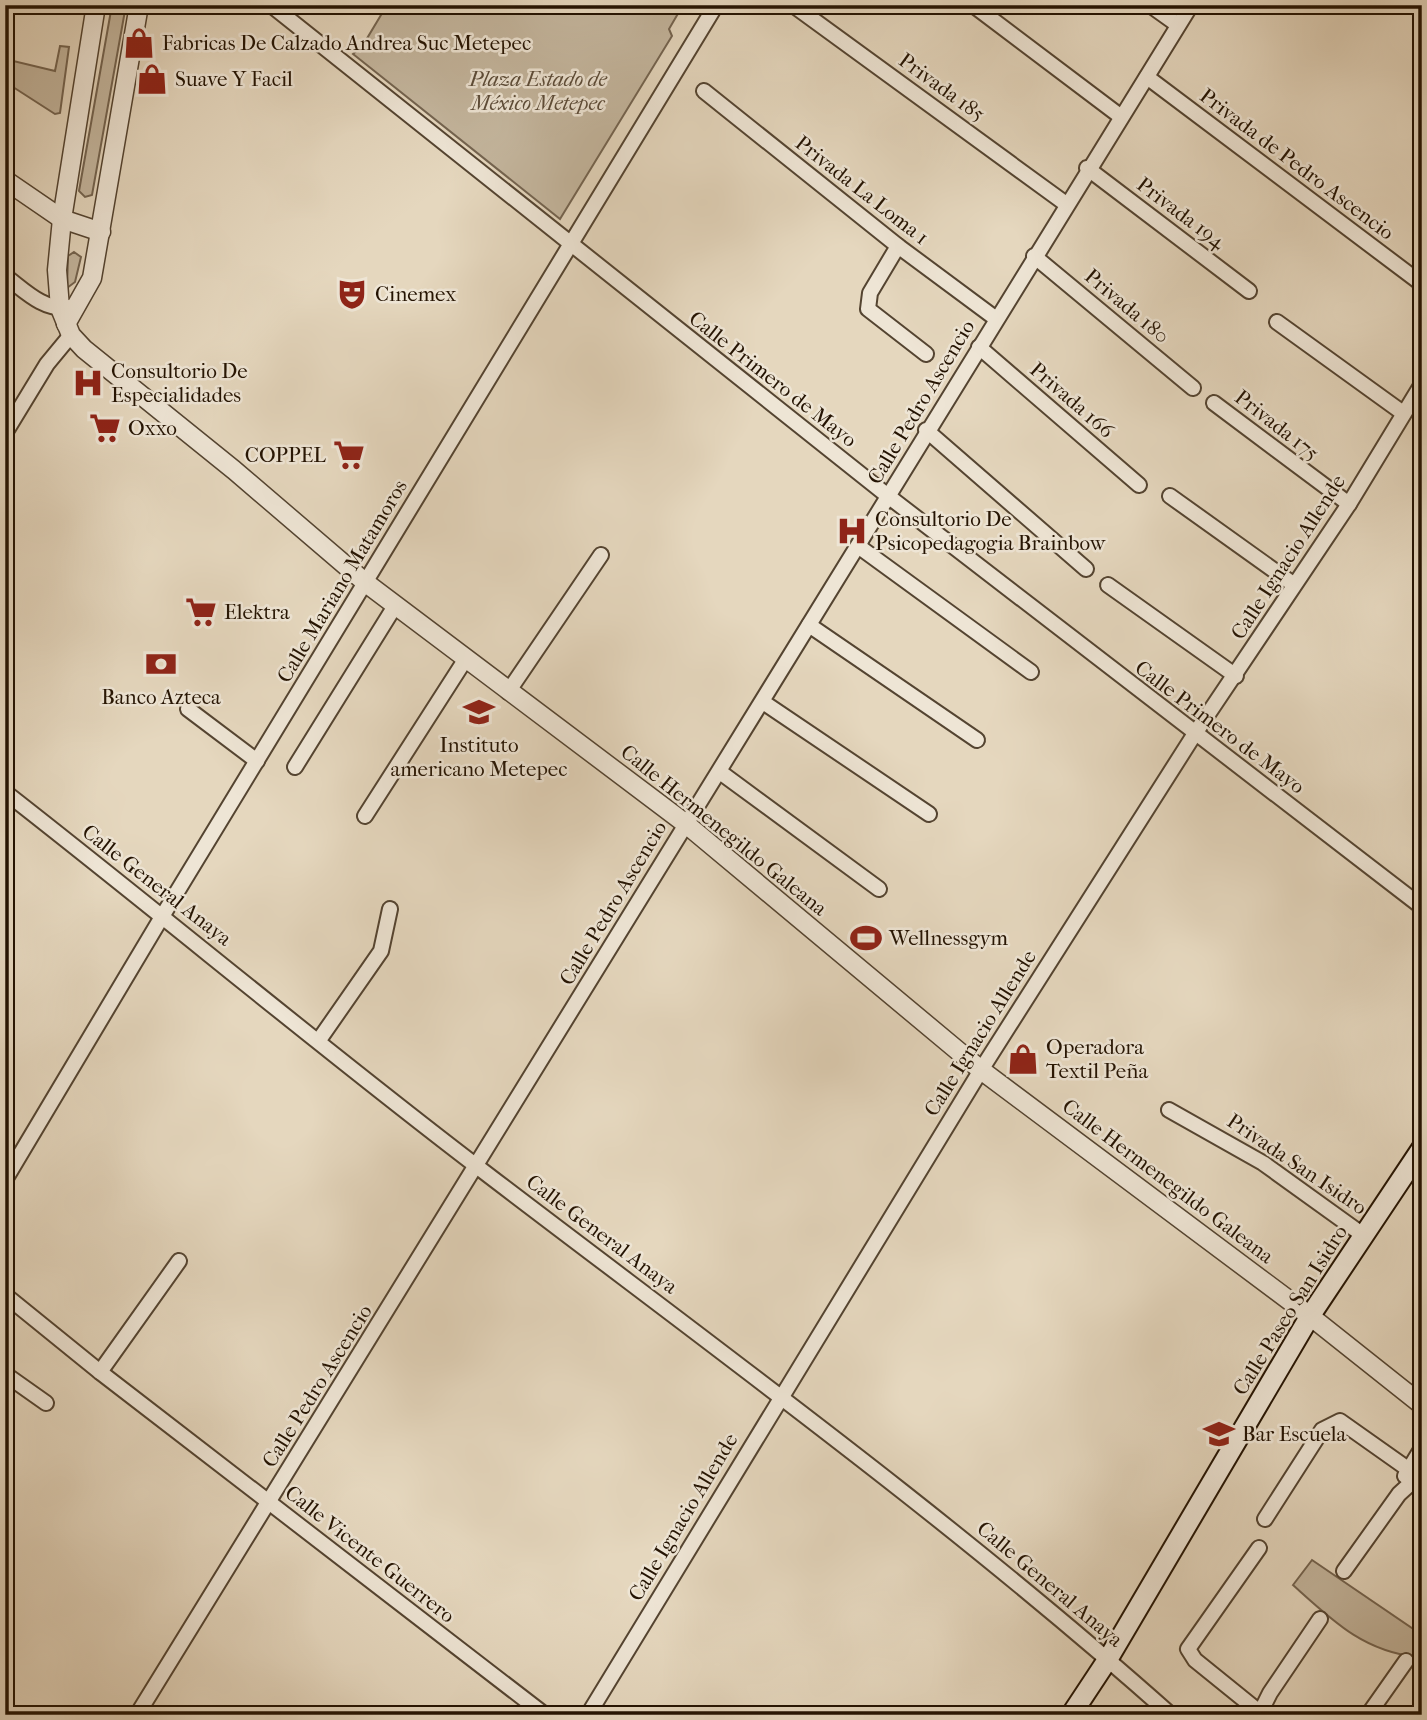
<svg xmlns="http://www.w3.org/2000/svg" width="1427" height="1720" font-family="'IM FELL French Canon',serif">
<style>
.green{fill:#c4b69e;stroke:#746450;stroke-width:2}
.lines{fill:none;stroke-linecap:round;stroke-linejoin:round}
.minor-casing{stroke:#544431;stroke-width:18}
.tertiary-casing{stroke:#544431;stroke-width:21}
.secondary-casing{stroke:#241302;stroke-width:23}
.minor{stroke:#eee5d5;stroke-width:14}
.tertiary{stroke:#eee5d5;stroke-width:18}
.secondary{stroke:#eee5d5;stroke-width:19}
.labels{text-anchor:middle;stroke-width:5;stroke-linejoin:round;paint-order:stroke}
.poi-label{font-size:21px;fill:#241302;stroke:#eee5d5;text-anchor:start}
.park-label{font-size:21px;font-style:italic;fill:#5c4c39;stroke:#eee5d5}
.street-label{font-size:21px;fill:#241302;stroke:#eee5d5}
</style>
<rect width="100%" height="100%" fill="#e5d7be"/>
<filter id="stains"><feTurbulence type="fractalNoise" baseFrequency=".00286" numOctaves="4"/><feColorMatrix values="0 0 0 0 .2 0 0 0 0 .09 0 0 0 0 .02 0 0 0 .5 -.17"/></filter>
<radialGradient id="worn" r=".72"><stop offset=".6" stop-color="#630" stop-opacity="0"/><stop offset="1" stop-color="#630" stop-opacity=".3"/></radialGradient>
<g class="green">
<polygon points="112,5 126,5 92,195 85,197 79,191"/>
<polygon points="387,5 683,5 669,29 672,36 560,219 353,54 363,45"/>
<polygon points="60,46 69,47 60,113 55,114 13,87 5,98 5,59 55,71"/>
<polygon points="74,252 81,257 75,282 67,288 68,256"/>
<path d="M1312,1560L1422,1635L1417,1657C1363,1651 1333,1621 1293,1585Z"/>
</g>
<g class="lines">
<defs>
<g id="minor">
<polyline points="271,5 888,496 1422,907"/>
<polyline points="793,5 1066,204"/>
<polyline points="973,5 1120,116"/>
<polyline points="1150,5 1178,25"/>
<polyline points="1147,77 1422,284"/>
<polyline points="704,91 898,246 995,318"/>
<polyline points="1087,168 1249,291"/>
<polyline points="898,246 870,293 868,309 926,354"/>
<polyline points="1034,256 1193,388"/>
<path d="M5,276C23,289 43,311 68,307"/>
<polyline points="1277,322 1403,413"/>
<polyline points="979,347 1139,485"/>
<polyline points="1214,403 1349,504"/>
<polyline points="926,430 1086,569"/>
<polyline points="5,433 47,364 71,335"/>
<polyline points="1170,496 1293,584"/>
<polyline points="858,546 1031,672"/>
<polyline points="1108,585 1236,676"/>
<polyline points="809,625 977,740"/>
<polyline points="508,692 601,555"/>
<polyline points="763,702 929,814"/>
<polyline points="188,709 257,761"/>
<polyline points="295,767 395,606"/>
<polyline points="720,772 879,889"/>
<path d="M5,792C164,916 319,1046 479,1168C713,1347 951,1519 1171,1715"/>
<polyline points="365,816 465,660"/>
<polyline points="319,1040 381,951 390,909"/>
<polyline points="1169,1110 1263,1163 1363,1235"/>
<polyline points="5,1180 163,915 716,5"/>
<polyline points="5,1295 100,1372 545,1715"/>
<polyline points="100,1372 179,1261"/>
<polyline points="5,1374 46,1403"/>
<polyline points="1405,1476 1422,1448"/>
<polyline points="1265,1519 1322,1430 1340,1421 1422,1479"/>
<polyline points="1259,1548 1188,1649 1195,1660 1263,1715"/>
<polyline points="1344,1571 1399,1494 1422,1473"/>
<path d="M137,1715C491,1147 836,573 1191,5"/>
<polyline points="588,1715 981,1070 1194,735 1349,504 1422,384"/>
<polyline points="1259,1715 1270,1693 1320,1619"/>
<polyline points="1368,1715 1406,1661"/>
</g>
<g id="tertiary">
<polyline points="96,5 62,219 57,270 60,308 71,335 84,349 234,470 366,583 686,824 981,1070 1310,1316 1422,1405"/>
<polyline points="5,180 62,219 101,232"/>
<polyline points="66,324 92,278 139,5"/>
</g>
<polyline id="secondary" points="1071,1715 1108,1659 1310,1316 1422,1148"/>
</defs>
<use href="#minor" class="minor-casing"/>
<use href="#tertiary" class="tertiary-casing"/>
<use href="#secondary" class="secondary-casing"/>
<use href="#minor" class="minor"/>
<use href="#tertiary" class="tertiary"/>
<use href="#secondary" class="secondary"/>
</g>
<defs>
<symbol id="shop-bare" viewBox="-9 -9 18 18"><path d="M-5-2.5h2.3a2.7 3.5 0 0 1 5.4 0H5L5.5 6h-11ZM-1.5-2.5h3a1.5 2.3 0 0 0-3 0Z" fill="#8f2418" stroke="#eee5d5" stroke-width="2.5" paint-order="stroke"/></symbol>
<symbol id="theatre-bare" viewBox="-9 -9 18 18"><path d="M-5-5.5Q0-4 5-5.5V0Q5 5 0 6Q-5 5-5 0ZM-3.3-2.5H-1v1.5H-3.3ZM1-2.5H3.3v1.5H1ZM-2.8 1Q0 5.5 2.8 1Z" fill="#8f2418" stroke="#eee5d5" stroke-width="2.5" paint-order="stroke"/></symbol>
<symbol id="hospital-bare" viewBox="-9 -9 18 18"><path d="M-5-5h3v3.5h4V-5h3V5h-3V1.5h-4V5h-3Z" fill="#8f2418" stroke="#eee5d5" stroke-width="2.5" paint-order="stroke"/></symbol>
<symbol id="supermarket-bare" viewBox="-9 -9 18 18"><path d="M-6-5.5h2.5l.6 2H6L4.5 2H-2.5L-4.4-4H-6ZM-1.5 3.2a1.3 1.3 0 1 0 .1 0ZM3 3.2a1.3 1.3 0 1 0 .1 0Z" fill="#8f2418" stroke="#eee5d5" stroke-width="2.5" paint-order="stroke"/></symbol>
<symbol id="bank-bare" viewBox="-9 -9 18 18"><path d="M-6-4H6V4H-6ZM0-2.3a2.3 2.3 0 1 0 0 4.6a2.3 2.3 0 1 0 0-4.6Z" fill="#8f2418" stroke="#eee5d5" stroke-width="2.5" paint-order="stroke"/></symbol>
<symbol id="school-bare" viewBox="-9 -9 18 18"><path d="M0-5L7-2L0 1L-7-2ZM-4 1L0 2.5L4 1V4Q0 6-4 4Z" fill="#8f2418" stroke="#eee5d5" stroke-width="2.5" paint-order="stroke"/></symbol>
<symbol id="stadium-bare" viewBox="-9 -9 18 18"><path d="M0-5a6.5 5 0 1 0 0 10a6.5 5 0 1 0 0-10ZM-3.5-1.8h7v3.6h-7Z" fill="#8f2418" stroke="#eee5d5" stroke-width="2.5" paint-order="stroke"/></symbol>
<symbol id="university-bare" viewBox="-9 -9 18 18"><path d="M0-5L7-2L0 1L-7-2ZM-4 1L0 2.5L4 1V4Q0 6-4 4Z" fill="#8f2418" stroke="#eee5d5" stroke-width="2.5" paint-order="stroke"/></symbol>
</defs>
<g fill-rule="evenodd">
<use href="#shop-bare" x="117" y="21" width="44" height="44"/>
<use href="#shop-bare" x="130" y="57" width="44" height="44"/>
<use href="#theatre-bare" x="330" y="272" width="44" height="44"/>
<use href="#hospital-bare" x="66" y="361" width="44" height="44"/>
<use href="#supermarket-bare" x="83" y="406" width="44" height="44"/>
<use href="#supermarket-bare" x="327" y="433" width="44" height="44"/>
<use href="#hospital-bare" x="830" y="509" width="44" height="44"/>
<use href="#supermarket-bare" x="179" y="590" width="44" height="44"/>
<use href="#bank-bare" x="139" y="642" width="44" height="44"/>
<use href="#school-bare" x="457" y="690" width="44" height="44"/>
<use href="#stadium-bare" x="844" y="916" width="44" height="44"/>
<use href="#shop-bare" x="1001" y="1037" width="44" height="44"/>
<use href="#university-bare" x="1197" y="1412" width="44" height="44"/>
</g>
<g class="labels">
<g class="poi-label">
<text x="162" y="50">Fabricas De Calzado Andrea Suc Metepec</text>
<text x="175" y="86">Suave Y Facil</text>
<text x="375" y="301">Cinemex</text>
<text x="111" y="378">Consultorio De<tspan x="111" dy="24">Especialidades</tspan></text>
<text x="128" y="435">Oxxo</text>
<text x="326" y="462" text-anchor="end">COPPEL</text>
<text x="875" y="526">Consultorio De<tspan x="875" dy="24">Psicopedagogia Brainbow</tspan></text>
<text x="224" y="619">Elektra</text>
<text x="161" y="704" text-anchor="middle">Banco Azteca</text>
<text x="479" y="752" text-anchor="middle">Instituto<tspan x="479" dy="24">americano Metepec</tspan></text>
<text x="889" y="945">Wellnessgym</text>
<text x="1046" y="1054">Operadora<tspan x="1046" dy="24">Textil Peña</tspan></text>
<text x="1242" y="1441">Bar Escuela</text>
</g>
<g class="park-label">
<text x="538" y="86">Plaza Estado de<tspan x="538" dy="24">México Metepec</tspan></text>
</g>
<g class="street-label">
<text transform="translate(942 87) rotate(36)" y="7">Privada 185</text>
<text transform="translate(1297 164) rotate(37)" y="7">Privada de Pedro Ascencio</text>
<text transform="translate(862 190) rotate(38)" y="7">Privada La Loma 1</text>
<text transform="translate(1181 213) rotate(37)" y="7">Privada 194</text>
<text transform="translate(1127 306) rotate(40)" y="7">Privada 180</text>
<text transform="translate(773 379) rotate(38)" y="7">Calle Primero de Mayo</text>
<text transform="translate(1072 400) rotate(41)" y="7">Privada 166</text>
<text transform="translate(921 402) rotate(-59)" y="7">Calle Pedro Ascencio</text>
<text transform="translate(1277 425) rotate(38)" y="7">Privada 175</text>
<text transform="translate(1288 557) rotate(-57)" y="7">Calle Ignacio Allende</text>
<text transform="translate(342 581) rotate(-59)" y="7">Calle Mariano Matamoros</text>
<text transform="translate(1220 727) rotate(37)" y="7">Calle Primero de Mayo</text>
<text transform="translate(724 830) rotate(39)" y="7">Calle Hermenegildo Galeana</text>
<text transform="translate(157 885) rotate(38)" y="7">Calle General Anaya</text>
<text transform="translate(613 903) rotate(-59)" y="7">Calle Pedro Ascencio</text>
<text transform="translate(980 1033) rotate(-58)" y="7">Calle Ignacio Allende</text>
<text transform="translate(1297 1164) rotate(34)" y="7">Privada San Isidro</text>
<text transform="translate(1168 1181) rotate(37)" y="7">Calle Hermenegildo Galeana</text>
<text transform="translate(602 1234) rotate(37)" y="7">Calle General Anaya</text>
<text transform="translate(1290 1310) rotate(-58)" y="7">Calle Paseo San Isidro</text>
<text transform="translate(317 1386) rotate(-58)" y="7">Calle Pedro Ascencio</text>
<text transform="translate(683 1517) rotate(-59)" y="7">Calle Ignacio Allende</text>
<text transform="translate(370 1554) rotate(38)" y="7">Calle Vicente Guerrero</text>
<text transform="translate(1050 1584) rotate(40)" y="7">Calle General Anaya</text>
</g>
</g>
<rect width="1427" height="1720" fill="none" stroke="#e5d7be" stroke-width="28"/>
<rect x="7" y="7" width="1413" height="1706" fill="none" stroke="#241302" stroke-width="3.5"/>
<rect x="14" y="14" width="1399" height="1692" fill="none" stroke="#241302" stroke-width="2"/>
<rect width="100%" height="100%" filter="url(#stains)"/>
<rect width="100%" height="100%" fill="url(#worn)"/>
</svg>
